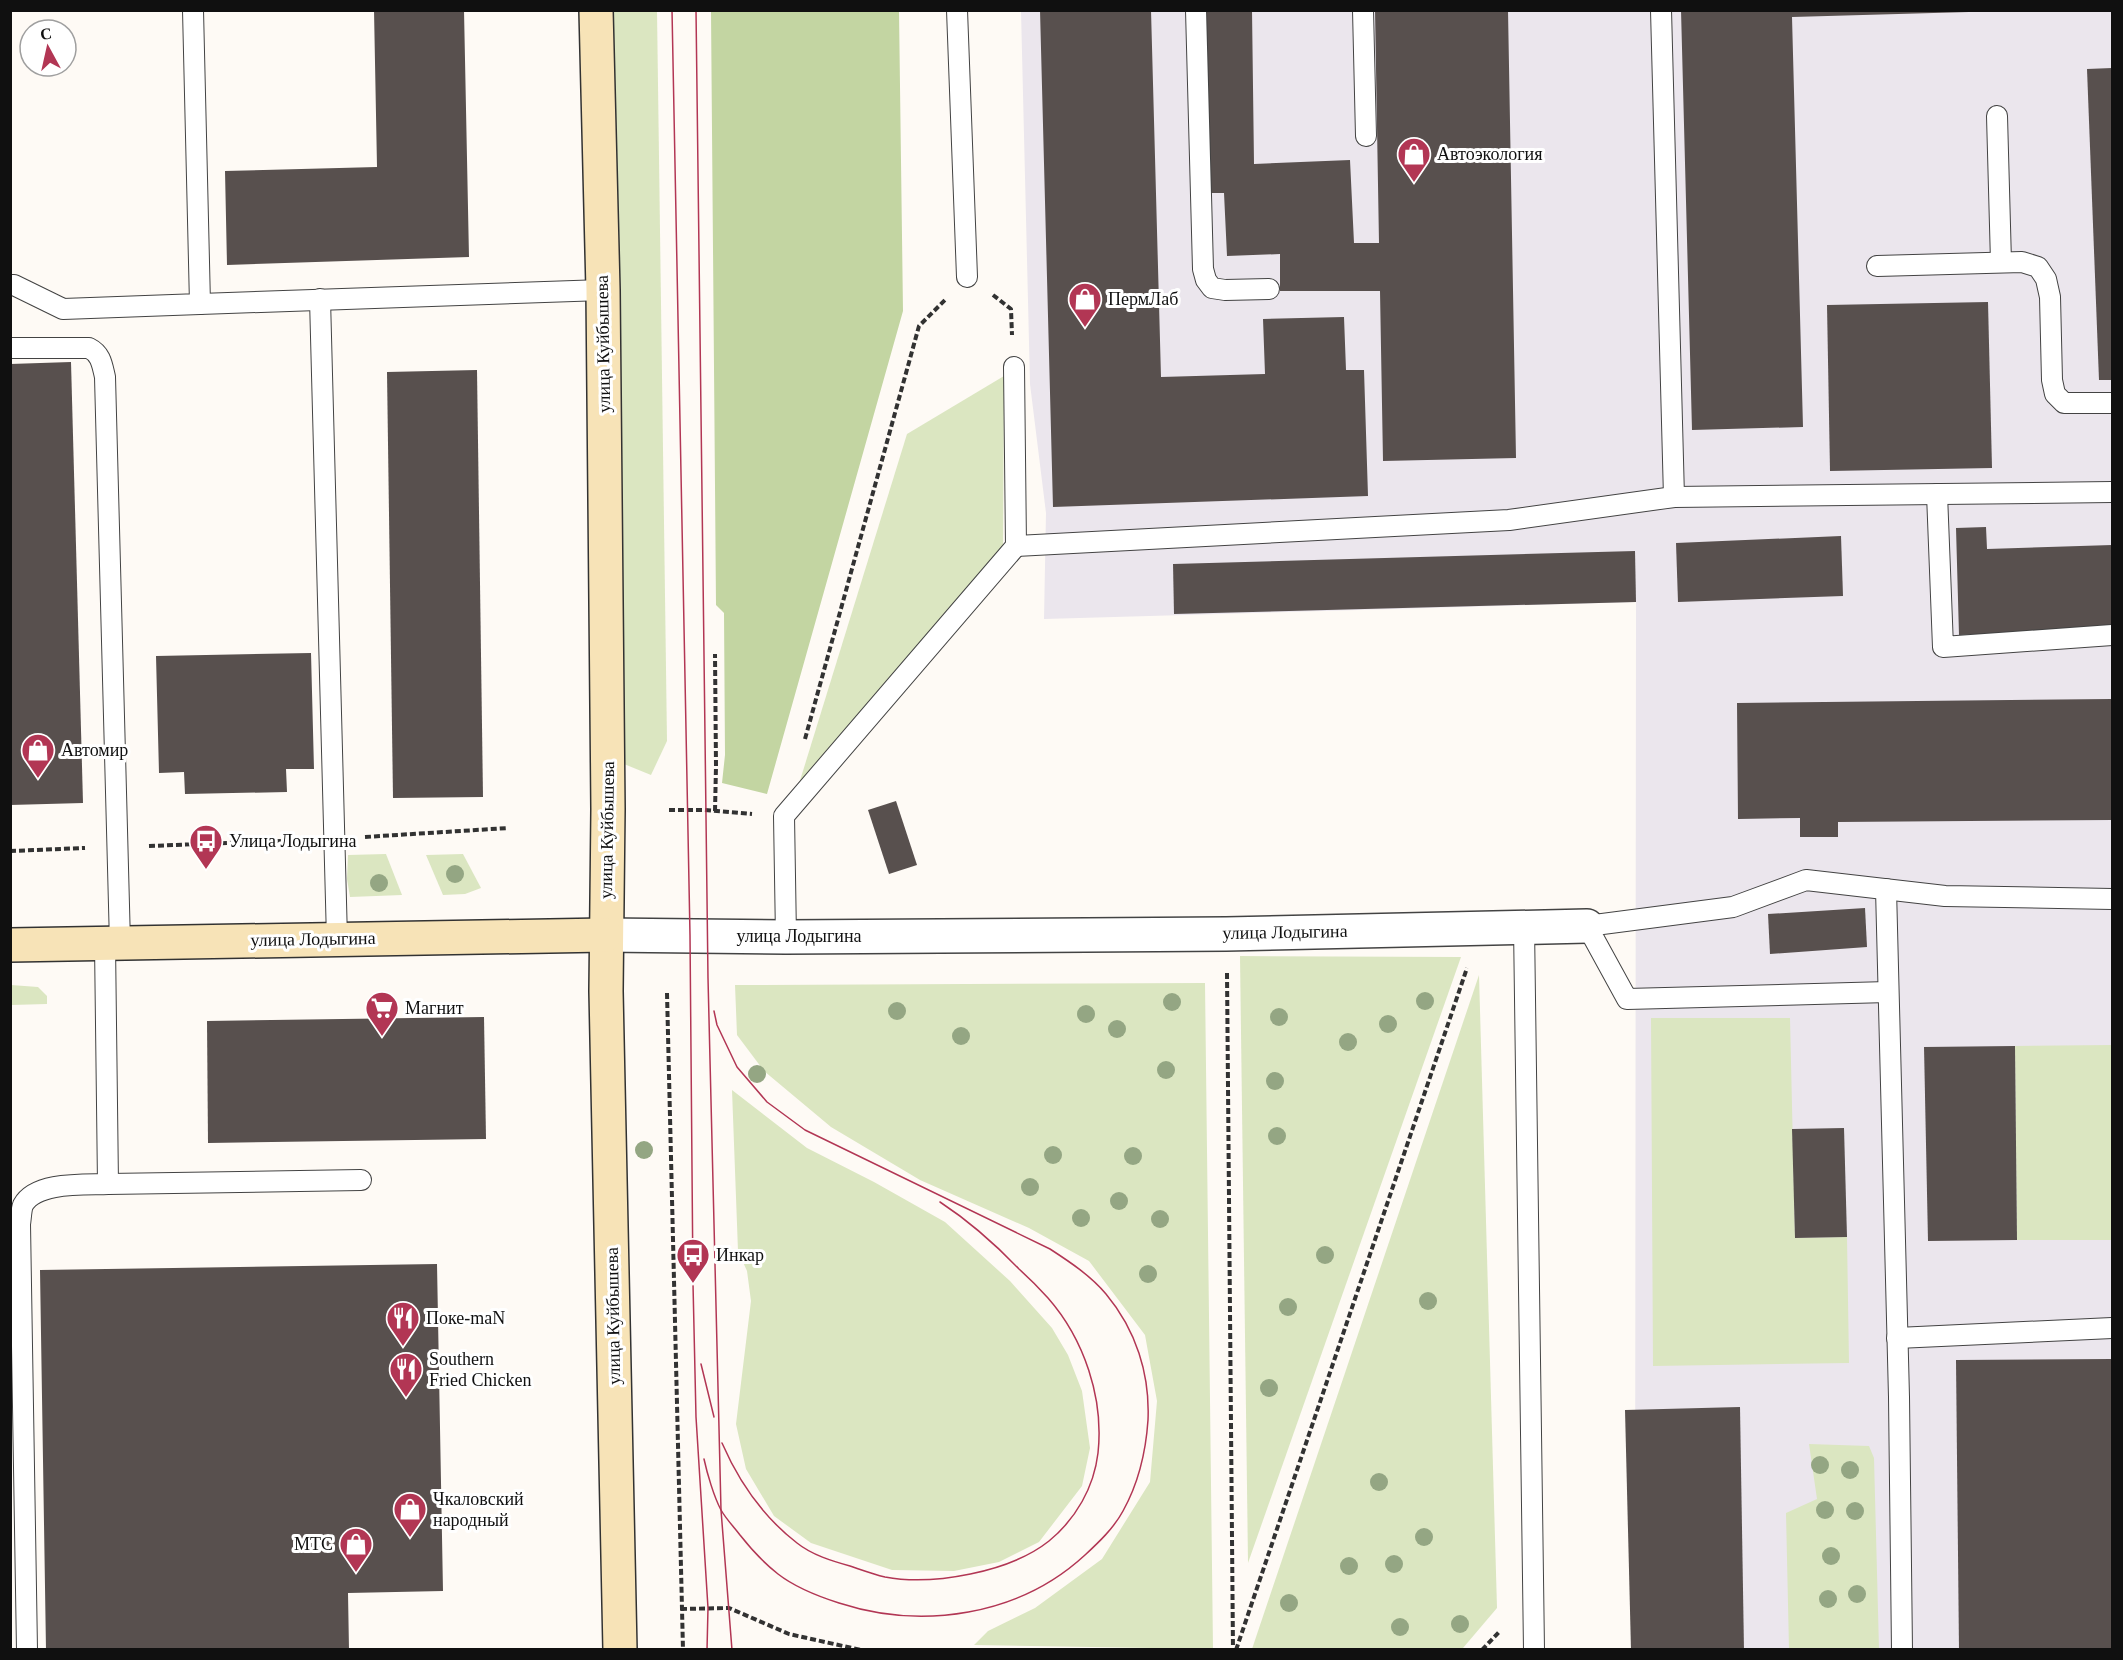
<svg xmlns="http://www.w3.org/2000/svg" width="2123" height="1660" font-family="'Times New Roman',serif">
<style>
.industrial{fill:#ebe6ed}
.green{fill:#dbe6c1}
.forest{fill:#c3d5a2}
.building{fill:#58504e}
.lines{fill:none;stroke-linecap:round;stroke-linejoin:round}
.service-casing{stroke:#434343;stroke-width:22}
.minor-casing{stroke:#434343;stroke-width:36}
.secondary-casing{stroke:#323232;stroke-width:36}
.path{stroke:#323232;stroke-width:4;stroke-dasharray:6 3;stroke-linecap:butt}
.service{stroke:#fff;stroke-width:20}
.minor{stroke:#fff;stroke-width:33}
.secondary{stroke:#f7e3b7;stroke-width:33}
.tram{stroke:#b23654;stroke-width:1.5}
.tree{fill:#94a683}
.labels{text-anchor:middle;stroke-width:6;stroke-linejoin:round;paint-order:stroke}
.poi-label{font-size:18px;fill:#101010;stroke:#fff;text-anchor:start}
.street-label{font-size:18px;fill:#101010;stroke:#fff}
</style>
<rect width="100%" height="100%" fill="#fefaf5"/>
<polygon class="industrial" points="1021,11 2112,11 2112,1649 1635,1649 1636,602 1044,619 1046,513 1030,384"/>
<g class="green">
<polygon points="612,11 657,11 667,741 651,775 624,764"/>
<polygon points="1004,376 1003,552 798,787 907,434"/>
<polygon points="386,854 402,895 350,897 347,879 348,855"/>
<polygon points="463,854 481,888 465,894 443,895 426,855"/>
<polygon points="1240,956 1461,957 1248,1563"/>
<polygon points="1479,975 1497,1608 1463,1648 1252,1649"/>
<polygon points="1205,983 1213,1649 974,1645 988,1631 1035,1608 1102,1559 1150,1482 1157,1401 1145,1335 1089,1261 1029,1228 920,1180 831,1127 764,1071 737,1035 735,985"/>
<polygon points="11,985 38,987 47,996 47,1004 11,1005"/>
<polygon points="1651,1018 1790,1018 1795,1238 1847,1237 1849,1363 1653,1366"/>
<polygon points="2112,1045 2112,1240 2017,1240 2015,1046"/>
<polygon points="732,1090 807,1148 874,1182 945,1222 1010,1281 1052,1328 1068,1355 1082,1391 1090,1448 1082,1486 1039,1542 999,1562 954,1571 892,1570 811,1543 774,1516 746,1469 736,1424 751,1301 747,1271 738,1251"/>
<polygon points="1809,1444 1869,1446 1874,1458 1879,1649 1789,1649 1786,1513 1817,1499"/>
</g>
<polygon class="forest" points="711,11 899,11 903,311 767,794 722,783 725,755 724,613 716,605"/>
<g class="building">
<polygon points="374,10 464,10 469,257 227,265 225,171 377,167"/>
<polygon points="1040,10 1151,10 1161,377 1265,374 1263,319 1344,317 1346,370 1364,370 1368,496 1053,507"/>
<polygon points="1204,10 1252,10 1254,164 1350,160 1354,243 1379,243 1375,10 1508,10 1516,458 1383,461 1380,291 1280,291 1280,254 1227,256 1224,193 1207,193"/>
<polygon points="1681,10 1969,10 1969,12 1792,17 1803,427 1692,430"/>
<polygon points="2112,68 2112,380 2099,380 2087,69"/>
<polygon points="1988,302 1992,468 1830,471 1827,305"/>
<polygon points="71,362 83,803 10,805 10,364"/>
<polygon points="477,370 483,797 393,798 387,372"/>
<polygon points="1986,527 1987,549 2112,545 2112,630 1959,635 1956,528"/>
<polygon points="1841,536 1843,596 1678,602 1676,543"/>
<polygon points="1635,551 1636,602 1174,614 1173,564"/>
<polygon points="311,653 314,769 286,769 287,792 185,794 184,772 159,773 156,656"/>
<polygon points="2112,699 2112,820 1838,822 1838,837 1800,837 1800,818 1738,819 1737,703"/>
<polygon points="896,801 917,865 889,874 868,810"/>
<polygon points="1865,908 1867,947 1770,954 1768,914"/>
<polygon points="484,1017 486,1139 208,1143 207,1021"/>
<polygon points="2015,1046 2017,1240 1928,1241 1924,1047"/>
<polygon points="1844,1128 1847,1237 1795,1238 1792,1129"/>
<polygon points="437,1264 443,1591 348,1593 349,1650 46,1650 40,1270"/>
<polygon points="2112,1359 2112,1650 1959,1650 1956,1360"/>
<polygon points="1740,1407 1744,1650 1631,1650 1625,1410"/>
</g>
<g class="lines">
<defs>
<g id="service">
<polyline points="957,10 967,277"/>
<polyline points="1196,10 1203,269 1206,280 1212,288 1225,290 1269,289"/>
<polyline points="1363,10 1366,136"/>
<polyline points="1661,10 1674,497"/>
<polyline points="1997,116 2001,262"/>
<polyline points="1877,266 2022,262 2038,267 2046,279 2050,297 2052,380 2055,394 2064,403 2112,403"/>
<polyline points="10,285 14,285 63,309 200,304 193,10"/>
<polyline points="320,299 337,939"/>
<polyline points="200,304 603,290"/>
<path d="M10,348H89C101,354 102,364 105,377L120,943"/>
<polyline points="1937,494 1943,647 2112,635"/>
<polyline points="1016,546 1509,520 1674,497 2112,492"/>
<polyline points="1886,889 1899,1397 1902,1650"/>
<polyline points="1524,926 1534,1650"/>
<polyline points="786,937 784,816 1016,546 1014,367"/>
<polyline points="1888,992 1627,999 1587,926 1733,907 1806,880 1945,896 2112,899"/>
<polyline points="108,1184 361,1180"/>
<polyline points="1897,1338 2112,1328"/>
<path d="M27,1650L20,1224C21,1219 21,1210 23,1205C36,1181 86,1185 108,1184L105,944"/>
</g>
<polyline id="minor" points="605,935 786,937 1226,934 1587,926"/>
<g id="secondary">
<polyline points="596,10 603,290 608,809 606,991 620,1650"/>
<polyline points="10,945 605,935"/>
</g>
</defs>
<use href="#service" class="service-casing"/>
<use href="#minor" class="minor-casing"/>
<use href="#secondary" class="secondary-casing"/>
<g class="path">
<polyline points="993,295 1011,309 1012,335"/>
<polyline points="805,739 919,326 946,299"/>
<polyline points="669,810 705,810 752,814"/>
<polyline points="715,811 716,766 715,654"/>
<polyline points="365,837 508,828"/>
<polyline points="149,846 304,840"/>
<polyline points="10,851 85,848"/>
<polyline points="1227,973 1233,1650"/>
<polyline points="667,993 683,1650"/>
<polyline points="681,1609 729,1608 789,1634 861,1650"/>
<polyline points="1236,1650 1467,968"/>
<polyline points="1482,1650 1500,1631"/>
</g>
<use href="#service" class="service"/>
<use href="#minor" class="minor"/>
<use href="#secondary" class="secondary"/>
<g class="tram">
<polyline points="672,10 690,935 693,1284 696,1417 708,1608 707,1650"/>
<polyline points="696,10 708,978 721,1510 732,1650"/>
<polyline points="701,1364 714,1417"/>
<path d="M722,1443C739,1482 762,1516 797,1543C812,1555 832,1561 850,1566C862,1570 873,1574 885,1577C933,1586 1010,1572 1049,1541C1076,1519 1094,1487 1098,1453C1104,1398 1084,1339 1048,1298C1039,1288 1029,1278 1019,1269C995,1244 969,1221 940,1202"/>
<path d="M704,1459C707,1473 714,1497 721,1510C726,1519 734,1527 740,1535C751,1549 764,1563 778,1574C796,1588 817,1596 839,1603C922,1630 1019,1616 1085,1555C1098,1543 1114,1528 1123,1511C1138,1484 1146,1450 1148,1420C1150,1374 1136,1330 1106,1294C1091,1276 1070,1262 1050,1249L805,1130L767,1102L737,1067L717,1025L714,1011"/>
</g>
</g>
<g class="tree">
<circle cx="455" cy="874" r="9"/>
<circle cx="379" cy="883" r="9"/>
<circle cx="1425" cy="1001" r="9"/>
<circle cx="1172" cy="1002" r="9"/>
<circle cx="897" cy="1011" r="9"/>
<circle cx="1086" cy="1014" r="9"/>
<circle cx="1279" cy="1017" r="9"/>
<circle cx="1388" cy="1024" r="9"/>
<circle cx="1117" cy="1029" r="9"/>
<circle cx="961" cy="1036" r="9"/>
<circle cx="1348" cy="1042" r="9"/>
<circle cx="1166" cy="1070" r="9"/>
<circle cx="757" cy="1074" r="9"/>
<circle cx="1275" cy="1081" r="9"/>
<circle cx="1277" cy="1136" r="9"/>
<circle cx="644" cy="1150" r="9"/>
<circle cx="1053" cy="1155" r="9"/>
<circle cx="1133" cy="1156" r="9"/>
<circle cx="1030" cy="1187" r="9"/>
<circle cx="1119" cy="1201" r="9"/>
<circle cx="1081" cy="1218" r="9"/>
<circle cx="1160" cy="1219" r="9"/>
<circle cx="1325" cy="1255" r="9"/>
<circle cx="1148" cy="1274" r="9"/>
<circle cx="1428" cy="1301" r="9"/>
<circle cx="1288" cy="1307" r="9"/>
<circle cx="1269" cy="1388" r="9"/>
<circle cx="1820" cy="1465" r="9"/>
<circle cx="1850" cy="1470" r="9"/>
<circle cx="1379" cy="1482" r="9"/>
<circle cx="1825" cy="1510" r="9"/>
<circle cx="1855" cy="1511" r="9"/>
<circle cx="1424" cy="1537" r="9"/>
<circle cx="1831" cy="1556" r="9"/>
<circle cx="1394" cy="1564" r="9"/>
<circle cx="1349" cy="1566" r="9"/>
<circle cx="1857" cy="1594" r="9"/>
<circle cx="1828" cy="1599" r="9"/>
<circle cx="1289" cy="1603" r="9"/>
<circle cx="1460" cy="1624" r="9"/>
<circle cx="1400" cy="1627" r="9"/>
</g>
<defs>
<symbol id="shop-pin" viewBox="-11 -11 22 30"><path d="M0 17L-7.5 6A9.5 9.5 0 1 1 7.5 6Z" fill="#b23654" stroke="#fff"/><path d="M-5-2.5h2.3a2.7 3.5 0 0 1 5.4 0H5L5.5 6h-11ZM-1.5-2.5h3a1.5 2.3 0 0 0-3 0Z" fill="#fff"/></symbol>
<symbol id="bus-pin" viewBox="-11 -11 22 30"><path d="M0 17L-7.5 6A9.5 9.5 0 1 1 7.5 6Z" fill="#b23654" stroke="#fff"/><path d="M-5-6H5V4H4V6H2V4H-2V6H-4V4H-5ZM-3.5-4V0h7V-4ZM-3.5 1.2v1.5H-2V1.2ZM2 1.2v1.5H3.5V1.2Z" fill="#fff"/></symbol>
<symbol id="supermarket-pin" viewBox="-11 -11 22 30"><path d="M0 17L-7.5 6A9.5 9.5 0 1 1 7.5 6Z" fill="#b23654" stroke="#fff"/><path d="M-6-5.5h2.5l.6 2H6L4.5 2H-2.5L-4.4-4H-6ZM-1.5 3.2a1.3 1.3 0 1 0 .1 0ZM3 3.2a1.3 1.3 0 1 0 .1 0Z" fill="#fff"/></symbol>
<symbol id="restaurant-pin" viewBox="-11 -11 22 30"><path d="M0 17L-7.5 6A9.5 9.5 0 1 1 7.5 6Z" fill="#b23654" stroke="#fff"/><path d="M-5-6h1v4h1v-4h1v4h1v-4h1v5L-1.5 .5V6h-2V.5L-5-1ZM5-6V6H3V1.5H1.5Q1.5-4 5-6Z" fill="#fff"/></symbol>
</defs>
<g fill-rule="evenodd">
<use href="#shop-pin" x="1395" y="135" width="38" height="52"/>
<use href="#shop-pin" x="1066" y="280" width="38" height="52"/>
<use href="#shop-pin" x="19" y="731" width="38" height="52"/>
<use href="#bus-pin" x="187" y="822" width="38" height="52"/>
<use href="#supermarket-pin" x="363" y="989" width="38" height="52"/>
<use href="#bus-pin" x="674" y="1236" width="38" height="52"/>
<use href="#restaurant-pin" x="384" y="1299" width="38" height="52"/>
<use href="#restaurant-pin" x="387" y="1350" width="38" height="52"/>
<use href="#shop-pin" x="391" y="1490" width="38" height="52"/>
<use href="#shop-pin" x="337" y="1525" width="38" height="52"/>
</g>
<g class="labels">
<g class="poi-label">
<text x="1437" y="160">Автоэкология</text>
<text x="1108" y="305">ПермЛаб</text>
<text x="61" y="756">Автомир</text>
<text x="229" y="847">Улица Лодыгина</text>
<text x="405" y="1014">Магнит</text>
<text x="716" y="1261">Инкар</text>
<text x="426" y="1324">Поке-maN</text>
<text x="429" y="1365">Southern<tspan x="429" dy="21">Fried Chicken</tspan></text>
<text x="433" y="1505">Чкаловский<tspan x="433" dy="21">народный</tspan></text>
<text x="333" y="1550" text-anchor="end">МТС</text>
</g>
<g class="street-label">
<text transform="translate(603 344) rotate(-91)" y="6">улица Куйбышева</text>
<text transform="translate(607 830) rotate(-89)" y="6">улица Куйбышева</text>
<text transform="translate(1285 932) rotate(-1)" y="6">улица Лодыгина</text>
<text x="799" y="942">улица Лодыгина</text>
<text transform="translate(313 939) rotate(-1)" y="6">улица Лодыгина</text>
<text transform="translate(613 1316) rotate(-91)" y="6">улица Куйбышева</text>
</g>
</g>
<rect width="2123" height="1660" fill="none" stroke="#101010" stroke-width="24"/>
<g transform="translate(48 48) rotate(352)"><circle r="28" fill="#ffffff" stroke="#9f9f9f" stroke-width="1.5"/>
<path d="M0-4.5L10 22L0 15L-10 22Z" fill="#b23654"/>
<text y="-9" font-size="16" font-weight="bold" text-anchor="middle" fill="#101010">С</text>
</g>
</svg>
